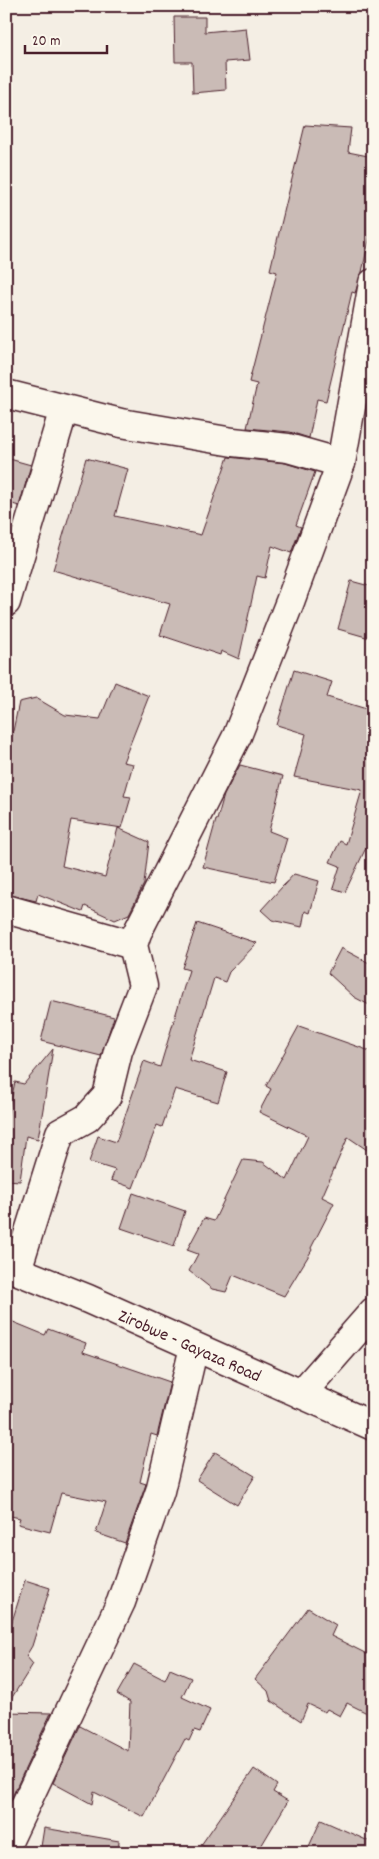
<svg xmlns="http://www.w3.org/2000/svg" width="379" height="1859" font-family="Dekko,sans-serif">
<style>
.building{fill:#cabbb6;stroke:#4a1f2b}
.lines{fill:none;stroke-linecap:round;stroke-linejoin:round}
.street-casing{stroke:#4a1f2b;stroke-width:31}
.secondary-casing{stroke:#4a1f2b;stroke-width:31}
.street{stroke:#fbf7ec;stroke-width:28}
.secondary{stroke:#fbf7ec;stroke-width:28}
.labels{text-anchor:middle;stroke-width:5;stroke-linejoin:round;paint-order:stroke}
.street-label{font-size:18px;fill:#4a1f2b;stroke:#fbf7ec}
</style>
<rect width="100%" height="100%" fill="#f4eee4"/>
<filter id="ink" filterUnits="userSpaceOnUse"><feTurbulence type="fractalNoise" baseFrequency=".02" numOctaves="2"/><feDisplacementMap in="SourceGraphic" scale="10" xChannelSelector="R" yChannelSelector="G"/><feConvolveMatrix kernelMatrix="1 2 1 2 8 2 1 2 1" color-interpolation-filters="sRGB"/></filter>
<g filter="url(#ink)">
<g class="building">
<polygon points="174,17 205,17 205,32 246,28 250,60 225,62 226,90 193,93 192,62 175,62"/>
<polygon points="305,125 351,128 348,152 373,157 373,222 362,272 355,293 352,292 326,401 317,399 309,438 290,432 247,428 257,384 249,382 277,272 270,270"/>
<polygon points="228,457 285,463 315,472 296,525 301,527 291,553 272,546 265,578 257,576 239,659 221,651 220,655 160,635 170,604 53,570 86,458 128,469 115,516 201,535"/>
<polygon points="6,458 31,465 19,506 6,502"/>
<polygon points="351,581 373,587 373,639 338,629"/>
<polygon points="294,670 332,682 327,697 373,711 373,833 345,892 333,888 340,866 330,862 340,841 346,844 362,790 294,777 306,734 277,725"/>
<polygon points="115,682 149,696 123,762 133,764 124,796 131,797 122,828 71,820 62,866 105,877 118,828 149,842 144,884 129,914 115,920 85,906 83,912 38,894 36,901 6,894 6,735 12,736 19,702 36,698 65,715 100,719"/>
<polygon points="240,765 283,776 269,831 287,838 274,882 203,867 216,820 217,820 224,795"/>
<polygon points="294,874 319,881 310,913 305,911 302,927 272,920 261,910"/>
<polygon points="197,923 257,943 229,972 225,982 214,978 189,1060 227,1072 218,1102 175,1089 162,1127 157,1125 133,1188 111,1180 115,1170 89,1162 98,1136 116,1142 144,1061 160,1067 189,970 182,968"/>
<polygon points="341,948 373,965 373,1007 354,997 328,973"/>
<polygon points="51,1001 114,1017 101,1056 41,1041"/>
<polygon points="299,1026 373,1052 373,1154 348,1137 322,1197 334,1203 311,1248 312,1250 284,1296 233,1275 226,1292 212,1289 189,1271 198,1254 187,1250 204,1218 214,1221 243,1160 263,1162 287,1180 308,1136 259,1112 271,1089 266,1086"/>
<polygon points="53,1049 38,1139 26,1136 20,1181 6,1180 6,1122 15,1082 24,1084"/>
<polygon points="133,1193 185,1211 174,1246 121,1228"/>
<polygon points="6,1319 45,1335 48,1329 86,1343 83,1352 170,1382 157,1436 151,1434 140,1482 146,1484 145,1487 125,1543 96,1533 106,1502 61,1493 50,1532 18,1524 20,1518 6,1515"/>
<polygon points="215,1452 255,1476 237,1505 197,1480"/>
<polygon points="25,1580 50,1588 32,1646 26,1656 33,1664 6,1707 6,1632 8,1634"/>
<polygon points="308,1608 336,1625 331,1636 373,1657 373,1716 347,1703 340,1716 327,1709 325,1712 308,1704 301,1721 271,1701 268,1691 255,1679"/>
<polygon points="134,1664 165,1680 170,1669 191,1678 182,1697 210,1710 200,1732 194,1730 189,1741 185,1739 144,1817 94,1792 92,1804 53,1783 80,1726 128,1751 130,1702 117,1694"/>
<polygon points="6,1712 51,1713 12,1797 6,1804"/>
<polygon points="254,1769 277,1785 273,1792 288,1801 257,1853 215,1853 201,1845"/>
<polygon points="321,1820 373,1843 373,1853 306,1853"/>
<polygon points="44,1828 119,1841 118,1853 40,1853"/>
</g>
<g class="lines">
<defs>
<g id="street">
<polyline points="6,394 121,423 233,442 288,448 341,463"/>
<polyline points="6,602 64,409"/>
<polyline points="6,909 133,945"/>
<polyline points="17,1270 60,1133 87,1118 107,1096 118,1051 143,986 133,945 137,933 237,736 291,599 341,463 373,283"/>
<polyline points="301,1394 373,1312"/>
<polyline points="6,1846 121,1602 160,1491 194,1347"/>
</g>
<polyline id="secondary" points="6,1266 88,1299 373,1426"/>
</defs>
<use href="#street" class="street-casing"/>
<use href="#secondary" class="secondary-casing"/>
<use href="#street" class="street"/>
<use href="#secondary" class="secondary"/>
</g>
</g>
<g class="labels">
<g class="street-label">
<text transform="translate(190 1345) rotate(24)" y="6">Zirobwe - Gayaza Road</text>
</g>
</g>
<rect width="379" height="1859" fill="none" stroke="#fbf7ec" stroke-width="25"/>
<rect x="12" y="12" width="354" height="1834" fill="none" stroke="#4a1f2b" stroke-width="2" filter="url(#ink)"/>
<path d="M25 45v8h82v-8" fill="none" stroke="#4a1f2b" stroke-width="2.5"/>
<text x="32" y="45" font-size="15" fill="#4a1f2b" stroke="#fbf7ec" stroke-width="4" paint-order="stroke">20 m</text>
</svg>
